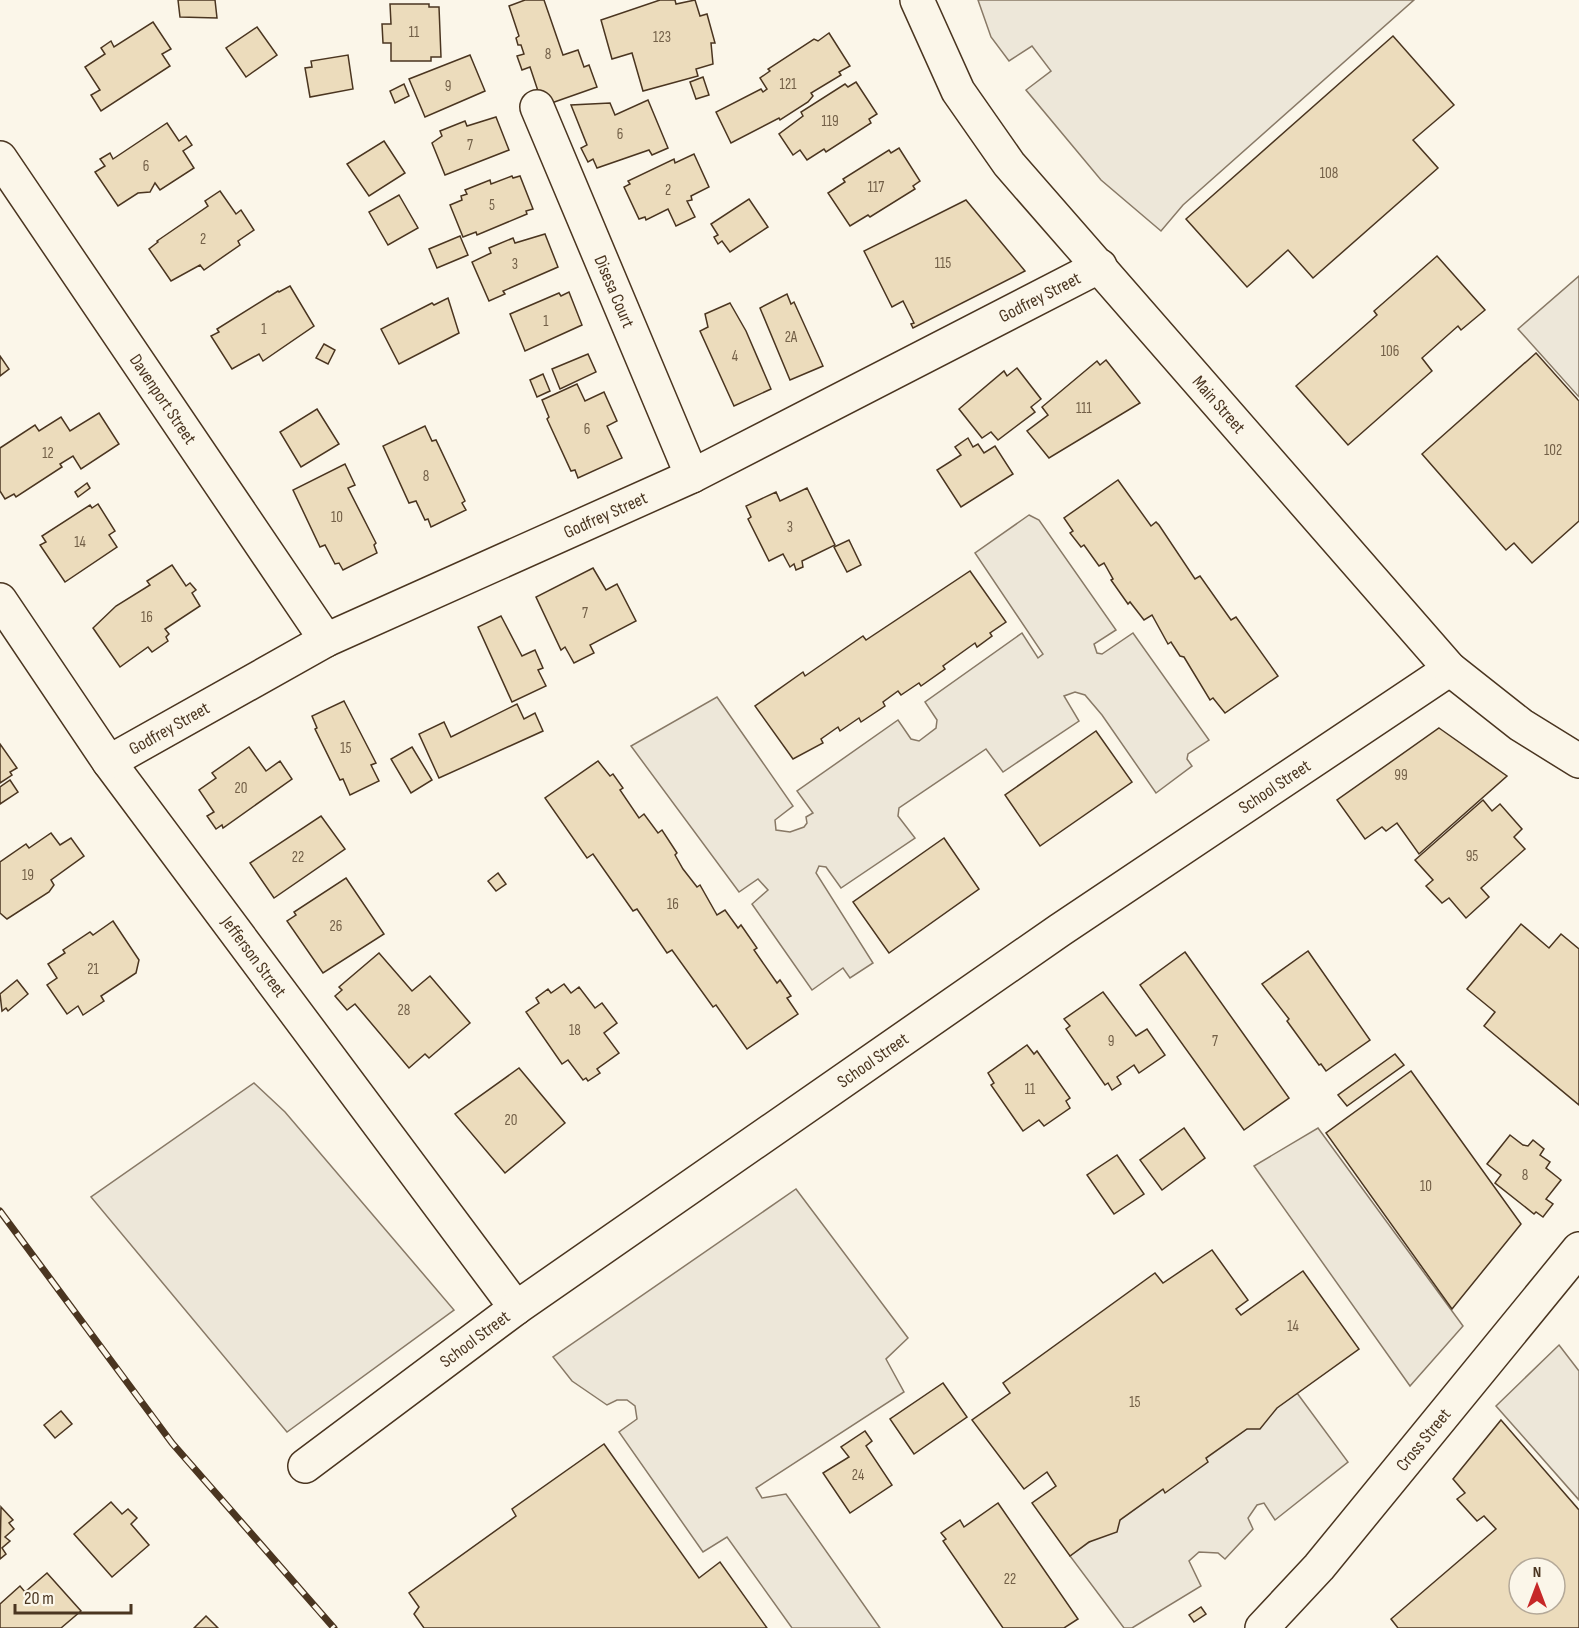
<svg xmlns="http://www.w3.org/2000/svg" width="1579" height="1628" font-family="'Sofia Sans Condensed',sans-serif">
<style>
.parking{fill:#ede7d9;stroke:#887966;stroke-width:1.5}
.building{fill:#ecdcbc;stroke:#4a3520;stroke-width:1.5;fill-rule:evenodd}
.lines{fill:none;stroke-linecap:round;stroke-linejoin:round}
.street-casing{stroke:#4a3520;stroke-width:36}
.primary-casing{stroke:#4a3520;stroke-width:36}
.street{stroke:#fbf6e9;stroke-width:33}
.primary{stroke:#fbf6e9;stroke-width:33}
.rail-casing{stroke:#4a3520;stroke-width:7}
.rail{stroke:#fbf6e9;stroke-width:4.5;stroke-dasharray:14;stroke-linecap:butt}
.labels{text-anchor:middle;stroke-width:4.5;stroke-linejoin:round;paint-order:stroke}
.number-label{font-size:15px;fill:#725f47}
.street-label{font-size:18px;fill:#4a3520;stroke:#fbf6e9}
</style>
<rect width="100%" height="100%" fill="#fbf6e9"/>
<g class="parking">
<polygon points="978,0 1414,0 1183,205 1161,231 1101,180 1026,90 1051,71 1032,46 1009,61 991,37"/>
<polygon points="1579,276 1579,397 1518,329"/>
<polygon points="1029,515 1039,520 1116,630 1094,644 1097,653 1102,654 1133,633 1209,740 1188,754 1187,759 1192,766 1156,793 1102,715 1085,695 1075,692 1064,696 1079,721 1003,772 986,749 899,808 898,816 915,838 841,888 826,867 819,866 816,873 873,963 850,978 843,968 812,990 752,904 768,890 758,879 739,892 631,746 717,697 793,806 775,820 776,830 790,832 804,827 807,823 806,817 813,813 797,791 898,720 911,739 919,741 936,728 937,720 925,702 1022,633 1038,658 1043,654 975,553"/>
<polygon points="254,1083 285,1112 454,1310 287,1432 91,1197"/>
<polygon points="1318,1128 1463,1326 1410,1386 1254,1166"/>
<polygon points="796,1189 908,1338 886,1359 904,1392 756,1488 762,1498 786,1494 880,1628 792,1628 727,1537 703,1552 619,1432 637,1419 635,1406 627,1400 617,1400 607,1405 572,1381 553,1357"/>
<polygon points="1559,1345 1579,1371 1579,1500 1496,1406"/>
<polygon points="1297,1393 1348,1462 1275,1520 1264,1503 1257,1505 1248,1518 1253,1529 1225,1559 1218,1553 1199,1552 1189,1561 1201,1586 1132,1628 1124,1628 1070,1556"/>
</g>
<g class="building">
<polygon points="178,0 215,0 217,18 180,17"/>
<polygon points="525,0 544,0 563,55 578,50 584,67 589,65 597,87 543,106 530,67 522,70 517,56 524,54 521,45 518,45 516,38 519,36 509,6"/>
<polygon points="660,0 675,0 676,4 695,0 700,16 707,14 715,43 711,43 713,64 696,69 698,76 643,91 632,53 612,59 601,20"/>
<polygon points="390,4 429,4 429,7 439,7 441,57 431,57 431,61 391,61 391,43 383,43 382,24 391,24"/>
<polygon points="153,22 171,49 162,54 170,66 101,111 91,95 100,90 85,67 105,54 101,48 111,41 114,47"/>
<polygon points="257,27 277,55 246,77 226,48"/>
<polygon points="829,33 850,66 839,72 841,75 811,93 813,96 808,102 780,120 779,118 731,143 716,112 761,89 763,92 767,89 760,78 770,71 768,69 814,39 818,41"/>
<polygon points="1393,36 1454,105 1413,140 1438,168 1313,278 1288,250 1247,287 1186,219"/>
<polygon points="348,55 353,89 310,97 305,68 312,67 311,61"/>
<polygon points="470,55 485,91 425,117 409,79"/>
<polygon points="703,77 709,95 696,99 690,82"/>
<polygon points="856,82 877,114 869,119 871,123 826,152 824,149 807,160 800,150 793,155 779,134 803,116 801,112 845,84 848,87"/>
<polygon points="404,84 409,96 395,103 390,91"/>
<polygon points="648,100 668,148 652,155 649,150 597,168 593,159 588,162 581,148 587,145 571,105 610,103 615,115"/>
<polygon points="496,117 509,150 445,175 432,143 442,136 440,131 465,121 467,126"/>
<polygon points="167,123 179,141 186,136 192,145 183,151 194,168 160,190 155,183 150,192 138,193 118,206 95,172 105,166 100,159 110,153 113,159"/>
<polygon points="384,141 405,173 369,196 347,164"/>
<polygon points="899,148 920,181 913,186 915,189 870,217 868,215 850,226 828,193 845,182 843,179 889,150 891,153"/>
<polygon points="694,154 709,187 691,196 692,200 687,201 695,217 676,226 668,209 646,220 645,217 639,219 624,187 630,184 628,181 674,159 675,163"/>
<polygon points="512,176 513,178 520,176 533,209 526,211 527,214 477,235 476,232 463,237 450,205 462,200 461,196 467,194 465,190 490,180 491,184"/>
<polygon points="220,191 236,214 241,210 254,230 238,241 240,245 204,270 200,265 171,281 149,249 158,242 157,241 208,206 205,201"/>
<polygon points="399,195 418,228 388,245 369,212"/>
<polygon points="749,199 768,227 730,252 722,241 718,244 714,237 718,235 711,224"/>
<polygon points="966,200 1025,271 913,328 911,324 914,323 903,301 892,307 864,251"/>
<polygon points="545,234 558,267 503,291 505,294 489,301 472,262 491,253 489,248 513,238 515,243"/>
<polygon points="460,236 468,255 437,268 429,249"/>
<polygon points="1437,256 1485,310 1461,330 1458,326 1422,358 1432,371 1348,445 1296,386 1377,315 1374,311"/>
<polygon points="290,286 314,326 263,361 259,354 232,369 211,336 219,332 217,329 278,291 279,292"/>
<polygon points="569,292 582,325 525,351 510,314 559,293 561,296"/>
<polygon points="787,294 791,304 794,302 823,366 790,380 760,308"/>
<polygon points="448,298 459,333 399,364 381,329 432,303 434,305"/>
<polygon points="730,303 746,331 771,389 734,406 700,331 708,327 705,314"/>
<polygon points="324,344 335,350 328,364 316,358"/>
<polygon points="1536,353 1579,401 1579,521 1532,563 1514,543 1506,550 1422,454"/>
<polygon points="588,354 596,372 560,389 552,369"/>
<polygon points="0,356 9,369 0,376"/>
<polygon points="1106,360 1140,403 1049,458 1027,431 1048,415 1042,407 1097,361 1100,365"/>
<polygon points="1017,368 1041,399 1031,407 1035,412 998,440 991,432 982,438 959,409 1004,371 1007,376"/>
<polygon points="543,374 550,391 537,397 530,380"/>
<polygon points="577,384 585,401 604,392 617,421 607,426 622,458 578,478 575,470 571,471 547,419 549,417 542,400"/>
<polygon points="317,409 339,444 301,467 280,432"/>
<polygon points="99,413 119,444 81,469 73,456 60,464 62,467 16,497 14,494 5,499 0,491 0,448 35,425 39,431 61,417 70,431"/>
<polygon points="425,426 432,441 436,440 465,501 462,503 466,510 431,527 428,519 425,520 416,501 409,503 383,446"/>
<polygon points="968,438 973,447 978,444 984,453 995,446 1013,474 961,507 937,470 961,455 955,447"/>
<polygon points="345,464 355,485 348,488 376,543 374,545 377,553 343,570 339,563 335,564 325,545 320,547 293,490"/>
<polygon points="1118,480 1151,526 1156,522 1159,525 1195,579 1200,576 1231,620 1236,617 1278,676 1225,713 1213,698 1210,700 1184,657 1180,656 1171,642 1168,644 1152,615 1144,620 1130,602 1128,604 1111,580 1113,579 1104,563 1099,566 1084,545 1081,547 1070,533 1073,531 1064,518"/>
<polygon points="87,483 90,488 78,497 75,492"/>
<polygon points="807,488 835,545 802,561 803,567 796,570 794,564 790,567 783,554 769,561 748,519 751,517 746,506 776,492 780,501"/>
<polygon points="98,504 115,531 109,535 117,547 65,582 40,545 46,542 42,536 90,505 92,508"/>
<polygon points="849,540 861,565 847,572 834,547"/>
<polygon points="172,565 186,586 190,583 196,590 192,593 200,606 165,629 169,634 166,637 168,641 152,652 148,647 120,667 93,628 116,606 150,585 147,581"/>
<polygon points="593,568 606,590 617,584 636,621 590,645 594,653 574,663 565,647 561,650 536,597"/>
<polygon points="970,571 1006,622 990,633 992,636 977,647 975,643 943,666 945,669 921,686 919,683 901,695 898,691 883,702 885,706 861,722 859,718 840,731 838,727 821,739 823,743 793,759 755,706 803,672 805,676 863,636 866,640"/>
<polygon points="501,616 522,656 535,650 543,668 538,670 546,686 512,702 478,627"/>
<polygon points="344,701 376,763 371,765 379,781 350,795 343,779 340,780 315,729 317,728 312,716"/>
<polygon points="517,704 524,719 535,713 543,731 439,778 419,734 444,722 451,737"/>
<polygon points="1439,728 1507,776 1419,854 1397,823 1386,831 1382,827 1365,839 1337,800"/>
<polygon points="1096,731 1132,782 1040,846 1005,795"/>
<polygon points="0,744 17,768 10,772 12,775 0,783"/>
<polygon points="249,747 266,771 280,761 292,779 223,828 222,825 216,829 207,816 214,812 199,790 216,778 212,773"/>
<polygon points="412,747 432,780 411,793 391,759"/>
<polygon points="598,761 610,776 613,774 623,788 620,790 639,818 644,814 658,833 662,830 677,853 675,855 683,869 697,887 700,885 717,915 725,910 738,928 741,925 757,948 754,950 777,983 780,980 791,996 787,998 798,1014 747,1049 716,1005 713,1007 672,950 667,953 637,909 633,911 593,854 587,858 545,798"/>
<polygon points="10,780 18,792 0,804 0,787"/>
<polygon points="1483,800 1492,811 1500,804 1522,829 1514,837 1525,849 1481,888 1489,897 1466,918 1449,898 1442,903 1426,886 1433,880 1415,860"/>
<polygon points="321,816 345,849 274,898 250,863"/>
<polygon points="51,833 60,845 71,838 84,856 51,880 54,885 49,892 7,919 0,913 0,862 26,844 29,848"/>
<polygon points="944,838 979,889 889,953 853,902"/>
<polygon points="498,873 506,884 496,891 488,881"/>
<polygon points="346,878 384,934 323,973 287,921 296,915 294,912"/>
<polygon points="113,921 139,960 136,973 101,996 104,1001 83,1015 78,1006 67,1014 47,985 57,978 48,964 65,953 63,950 90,932 93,935"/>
<polygon points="1521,924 1549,948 1561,934 1579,949 1579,1105 1484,1026 1495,1012 1467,989"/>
<polygon points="1308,951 1370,1040 1326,1071 1321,1064 1319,1065 1287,1021 1289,1019 1262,984"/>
<polygon points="1185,952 1289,1098 1244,1130 1140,985"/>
<polygon points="379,953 412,991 430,976 470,1023 429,1058 425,1054 409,1068 355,1004 347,1010 335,996 342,990 339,987"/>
<polygon points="17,980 28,994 8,1011 6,1008 2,1011 0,994"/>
<polygon points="564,984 571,993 579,987 595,1008 602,1003 617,1023 604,1033 619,1053 597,1069 600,1073 588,1081 586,1078 583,1080 568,1060 562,1064 526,1012 539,1003 536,998 548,989 551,993"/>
<polygon points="1103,992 1136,1036 1147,1029 1165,1055 1139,1073 1134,1065 1117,1077 1121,1084 1112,1090 1108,1083 1105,1085 1066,1029 1070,1026 1064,1019"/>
<polygon points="1027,1045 1034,1054 1037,1051 1070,1098 1066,1101 1070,1108 1044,1126 1039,1120 1023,1131 991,1085 994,1083 988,1073"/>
<polygon points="1395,1054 1404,1065 1347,1106 1338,1095"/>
<polygon points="519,1068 565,1123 505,1173 455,1114"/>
<polygon points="1411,1071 1521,1224 1452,1309 1326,1133"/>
<polygon points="1184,1128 1205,1158 1162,1190 1140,1160"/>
<polygon points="1510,1135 1523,1145 1528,1146 1533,1140 1544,1149 1540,1155 1550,1162 1546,1168 1561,1180 1546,1199 1553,1204 1543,1217 1536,1212 1534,1214 1495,1183 1501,1175 1487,1164"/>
<polygon points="1117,1155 1144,1194 1114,1214 1087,1175"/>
<polygon points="1212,1250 1248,1300 1236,1309 1241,1315 1303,1271 1359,1349 1277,1408 1260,1429 1247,1429 1206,1458 1208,1462 1165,1493 1163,1489 1120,1520 1117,1532 1089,1542 1070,1556 1032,1503 1056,1486 1047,1472 1024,1489 972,1420 1010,1393 1003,1383 1155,1273 1163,1283"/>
<polygon points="943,1383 967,1417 914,1454 890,1419"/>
<polygon points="61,1411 72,1424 55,1438 44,1425"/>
<path d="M1501,1420L1579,1510V1628H1398L1391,1619L1496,1529L1484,1516L1477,1521L1457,1499L1465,1493L1453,1479ZM1519,1568H1555V1604H1519Z"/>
<polygon points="865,1431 872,1441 866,1446 892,1485 850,1513 823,1473 849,1457 841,1447"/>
<polygon points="604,1444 699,1578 720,1562 767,1628 424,1628 414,1614 419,1607 409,1593 516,1516 512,1509"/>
<polygon points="111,1502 122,1514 128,1509 137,1518 131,1524 149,1545 112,1577 74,1534"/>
<polygon points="998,1503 1078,1619 1064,1628 1003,1628 943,1541 946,1539 941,1533 960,1520 964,1527"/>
<polygon points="1,1507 13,1520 9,1523 14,1529 5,1537 10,1541 2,1548 6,1554 0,1559"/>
<polygon points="47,1573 81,1611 61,1628 0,1628 0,1604 20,1586 25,1592"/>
<polygon points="1201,1607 1206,1614 1194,1622 1189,1615"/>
<polygon points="206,1616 218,1628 194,1628"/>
</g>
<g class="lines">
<defs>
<g id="street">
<path id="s1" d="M537,107L692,476"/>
<path id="s2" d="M0,158L326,640"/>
<path id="s3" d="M0,600L109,762L516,1308"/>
<path id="s4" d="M109,762L326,640L692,476L1100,266"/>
<path id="s5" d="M305,1466L516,1308L1060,930L1450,669"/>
</g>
<g id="primary">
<path id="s6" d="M917,0L958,91L1009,164L1450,669L1521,725L1579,761"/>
<path id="s7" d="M1262,1628L1319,1567L1579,1249"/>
</g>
</defs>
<use href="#street" class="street-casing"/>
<use href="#primary" class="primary-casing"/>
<use href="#street" class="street"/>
<use href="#primary" class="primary"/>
<defs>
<polyline id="rail" points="0,1211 172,1443 334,1628"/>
</defs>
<use href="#rail" class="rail-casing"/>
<use href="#rail" class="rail"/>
</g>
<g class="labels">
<g class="number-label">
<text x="414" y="37">11</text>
<text x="662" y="42">123</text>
<text x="548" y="59">8</text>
<text x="788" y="89">121</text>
<text x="448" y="91">9</text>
<text x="830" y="126">119</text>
<text x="620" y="139">6</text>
<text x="470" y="150">7</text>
<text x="146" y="171">6</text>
<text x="1329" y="178">108</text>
<text x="876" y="192">117</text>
<text x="668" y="195">2</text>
<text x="492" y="210">5</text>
<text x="203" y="244">2</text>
<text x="943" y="268">115</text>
<text x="515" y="269">3</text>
<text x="546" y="326">1</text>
<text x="264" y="334">1</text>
<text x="791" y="342">2A</text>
<text x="1390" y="356">106</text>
<text x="735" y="361">4</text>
<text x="1084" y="413">111</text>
<text x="587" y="434">6</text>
<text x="1553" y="455">102</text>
<text x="48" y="458">12</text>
<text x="426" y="481">8</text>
<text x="337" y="522">10</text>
<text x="790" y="532">3</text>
<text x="80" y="547">14</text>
<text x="585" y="618">7</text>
<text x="147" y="622">16</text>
<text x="346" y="753">15</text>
<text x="1401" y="780">99</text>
<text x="241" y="793">20</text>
<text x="1472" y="861">95</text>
<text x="298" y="862">22</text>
<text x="28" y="880">19</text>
<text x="673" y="909">16</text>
<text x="336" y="931">26</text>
<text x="93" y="974">21</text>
<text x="404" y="1015">28</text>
<text x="575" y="1035">18</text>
<text x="1111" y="1046">9</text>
<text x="1215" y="1046">7</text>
<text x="1030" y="1094">11</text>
<text x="511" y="1125">20</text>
<text x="1525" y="1180">8</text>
<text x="1426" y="1191">10</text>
<text x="1293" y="1331">14</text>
<text x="1135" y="1407">15</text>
<text x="858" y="1480">24</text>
<text x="1010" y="1584">22</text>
</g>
<g class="street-label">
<text dy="6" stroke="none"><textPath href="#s1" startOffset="200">Disesa Court</textPath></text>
<text dy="6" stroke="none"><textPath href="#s4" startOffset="1041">Godfrey Street</textPath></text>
<text dy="6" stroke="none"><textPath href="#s2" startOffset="291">Davenport Street</textPath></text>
<text dy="6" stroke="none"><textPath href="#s6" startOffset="508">Main Street</textPath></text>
<text dy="6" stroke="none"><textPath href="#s4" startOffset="555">Godfrey Street</textPath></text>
<text dy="6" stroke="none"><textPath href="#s4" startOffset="69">Godfrey Street</textPath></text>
<text dy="6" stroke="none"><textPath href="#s5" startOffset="1184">School Street</textPath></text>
<text dy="6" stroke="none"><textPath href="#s3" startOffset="438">Jefferson Street</textPath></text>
<text dy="6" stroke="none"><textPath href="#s5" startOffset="698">School Street</textPath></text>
<text dy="6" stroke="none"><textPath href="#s5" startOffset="212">School Street</textPath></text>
<text dy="6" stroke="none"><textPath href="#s7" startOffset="248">Cross Street</textPath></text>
</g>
</g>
<g transform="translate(1537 1586)"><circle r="28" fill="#fbf6e9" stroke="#b4a999" stroke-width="1.5"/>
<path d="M0-4.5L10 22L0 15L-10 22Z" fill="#c62828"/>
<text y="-9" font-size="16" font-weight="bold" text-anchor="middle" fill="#4a3520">N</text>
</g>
<path d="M15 1604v9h116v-9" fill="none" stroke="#4a3520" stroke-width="3"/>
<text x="24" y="1604" font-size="18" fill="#4a3520" stroke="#fbf6e9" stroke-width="4.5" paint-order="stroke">20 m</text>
</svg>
